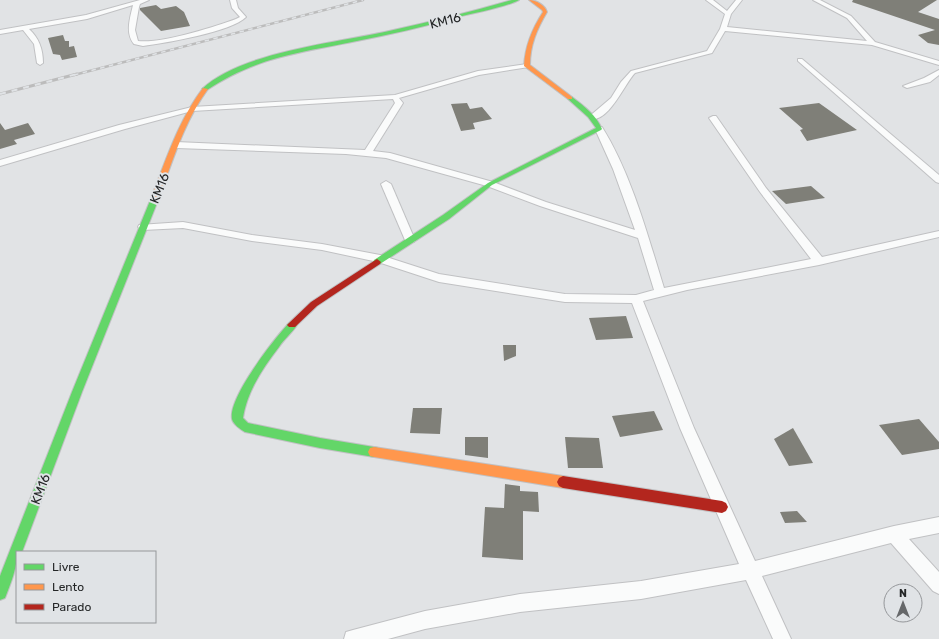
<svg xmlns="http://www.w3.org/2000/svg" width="939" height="639" font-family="Rubik,sans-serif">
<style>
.building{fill:#7f7f78}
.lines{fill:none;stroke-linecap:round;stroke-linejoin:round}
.street-casing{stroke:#c0c1c3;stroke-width:2}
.fast-casing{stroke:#c0c1c3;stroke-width:2}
.slow-casing{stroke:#c0c1c3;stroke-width:2}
.jam-casing{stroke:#c0c1c3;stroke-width:2}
.street{fill:#fafbfb;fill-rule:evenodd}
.fast{fill:#63d668;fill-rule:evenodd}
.slow{fill:#ff974d;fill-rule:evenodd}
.jam{fill:#b3261e;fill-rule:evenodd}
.rail-far1-casing{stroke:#bcbcbc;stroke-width:2.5}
.rail-casing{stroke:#bcbcbc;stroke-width:3}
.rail-far1{stroke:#e0e3e6;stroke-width:1.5;stroke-dasharray:4.5;stroke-linecap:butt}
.rail{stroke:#e0e3e6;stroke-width:2;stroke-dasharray:6;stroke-linecap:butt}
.labels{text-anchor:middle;stroke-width:4;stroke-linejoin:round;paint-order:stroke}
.street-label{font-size:13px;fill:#242627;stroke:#e0e3e6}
</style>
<rect width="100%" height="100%" fill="#e1e3e5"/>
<g class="building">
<polygon points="853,0 937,0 918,12 939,19 939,45 928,43 918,35 935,30 852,2"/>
<polygon points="156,5 161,9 176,6 184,12 190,26 161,31 140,10 140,8"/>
<polygon points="63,35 65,41 69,41 69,47 74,46 77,57 62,60 60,55 53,54 48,38"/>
<polygon points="467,103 470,109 482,107 492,119 473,123 475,129 461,131 451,104"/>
<polygon points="819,103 857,130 807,141 800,130 803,129 779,108"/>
<polygon points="0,123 5,130 28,123 35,134 14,140 17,144 0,149"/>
<polygon points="811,186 825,198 786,204 772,191"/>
<polygon points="626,316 633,338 596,340 589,318"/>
<polygon points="503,345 516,345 516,356 504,361"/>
<polygon points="413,408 442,408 440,434 410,433"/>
<polygon points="654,411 663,430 620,437 612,416"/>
<polygon points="919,419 939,442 939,449 902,455 879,425"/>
<polygon points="793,428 813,463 789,466 774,439"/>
<polygon points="465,437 488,437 488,458 465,455"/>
<polygon points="565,437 599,438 603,468 568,468"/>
<polygon points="505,484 520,486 520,491 538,492 539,512 523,511 523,560 482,557 485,507 504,508"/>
<polygon points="797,511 807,522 785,523 780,512"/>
</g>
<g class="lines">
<defs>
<g id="street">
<path d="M140,0H149L140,4L139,7L135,30L138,41C159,44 215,27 236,19L240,17L232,8L230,0H236L238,8L246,17C231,32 165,43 143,46L134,44C125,33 130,18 133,5L87,19L29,29C39,38 43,49 43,63L40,65L37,63L34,44L23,30L0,34V30L86,15Z"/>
<path d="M706,0H713L727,11L736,0H742L731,14L727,27L867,41L847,18L813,0H820L851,16L875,42L939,61V65L872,45L725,31L712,53L635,73C625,83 609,122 591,119V115L611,98L621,82L631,71L707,51L720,29L725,14Z"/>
<polygon points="798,59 802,59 939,175 939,183 936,182 798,61"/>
<path d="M527,64L530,66L529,67L479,75L399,98L403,103L373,151L390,153L493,182L546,202L635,230L613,169L595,129L602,127C631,173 648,236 664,288L811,259L760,192L709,118L713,116H716L766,188L822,257L939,231V237L819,265L687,290L643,301L694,428L755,561L894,526L939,517V533L909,539L939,572V594L933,591L891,543L762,576L791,639H773L746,580L641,599L520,612L425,629L388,639H344L346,632L353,630L425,611L520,594L641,581L739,564L680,428L632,303L565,302L439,282L378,262L322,250L252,241L183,228L143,230L138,227L139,225L183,222L252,235L322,244L380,255L439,274L565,294L636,295L654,290L638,238L540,206L487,186L386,158L346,154L176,148L172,145L176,142L365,150L395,103L393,99L192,111L125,129L0,166V160L119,125L192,107L395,95L478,71Z"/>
<polygon points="939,70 939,75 930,82 907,88 903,86 924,78"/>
<polygon points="386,181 391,184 415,240 414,242 406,242 405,240 381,184"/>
</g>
<g id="fast">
<path d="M512,0H519C506,7 474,13 458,17C423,27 388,35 352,42C297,53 255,58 207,90L202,89C241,52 336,43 389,31C430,22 471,12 512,0Z"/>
<path d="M568,97H572C584,106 596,115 602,129L601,130L492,185L449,219L380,264H374L373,262L374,260L443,215L488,183L596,128L588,117L568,99Z"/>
<path d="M152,196H155L159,198L82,392L22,552H17C17,569 11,582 5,598L0,600V576L72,392Z"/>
<path d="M292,322L295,323L297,325C292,333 284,339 279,347C263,368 247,391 243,418L248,423L320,438L374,447L378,448L380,452L378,456L374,457L320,448L245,432C241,430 233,424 232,419C228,398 274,339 289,323Z"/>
</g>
<g id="slow">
<path d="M529,0C536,0 545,5 547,12C537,29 530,45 530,65L572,97V99H568L524,66C525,46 532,29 543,12L542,10Z"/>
<path d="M203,88L208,89C184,122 173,160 159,198L158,200H152L151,198C166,160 178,121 203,88Z"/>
<polygon points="374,447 563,476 567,478 569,482 567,486 563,488 374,457 370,456 368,452 370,448"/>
</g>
<g id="jam">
<polygon points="377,259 381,262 380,264 317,306 295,327 289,327 287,325 289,323 311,302"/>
<polygon points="563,476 722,501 726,503 728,507 726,511 722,513 563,488 559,486 557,482 559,478"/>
</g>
</defs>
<use href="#street" class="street-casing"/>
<use href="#fast" class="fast-casing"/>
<use href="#slow" class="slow-casing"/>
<use href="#jam" class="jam-casing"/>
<use href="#street" class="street"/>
<use href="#fast" class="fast"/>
<use href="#slow" class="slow"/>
<use href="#jam" class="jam"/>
<defs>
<polyline id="rail-far1" points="74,75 363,0"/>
<polyline id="rail" points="0,94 77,74"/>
</defs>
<use href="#rail-far1" class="rail-far1-casing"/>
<use href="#rail" class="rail-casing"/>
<use href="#rail-far1" class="rail-far1"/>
<use href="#rail" class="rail"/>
</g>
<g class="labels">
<g class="street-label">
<text transform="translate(445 20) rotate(-14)" y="5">KM16</text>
<text transform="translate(159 188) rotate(-68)" y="5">KM16</text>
<text transform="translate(40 489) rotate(-69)" y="5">KM16</text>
</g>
</g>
<rect x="16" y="551" width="140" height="72" fill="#e0e3e6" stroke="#95979a"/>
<rect x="24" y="564" width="20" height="6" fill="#63d668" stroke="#95979a"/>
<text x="52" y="571" font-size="12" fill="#242627">Livre</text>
<rect x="24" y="584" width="20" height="6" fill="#ff974d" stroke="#95979a"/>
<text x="52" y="591" font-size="12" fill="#242627">Lento</text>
<rect x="24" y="604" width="20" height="6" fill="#b3261e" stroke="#95979a"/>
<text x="52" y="611" font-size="12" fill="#242627">Parado</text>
<g transform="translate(903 603)"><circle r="19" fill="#e0e3e6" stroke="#95979a"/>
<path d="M0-3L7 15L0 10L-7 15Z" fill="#66686a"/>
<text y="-6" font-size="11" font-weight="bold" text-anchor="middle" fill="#242627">N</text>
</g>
</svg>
